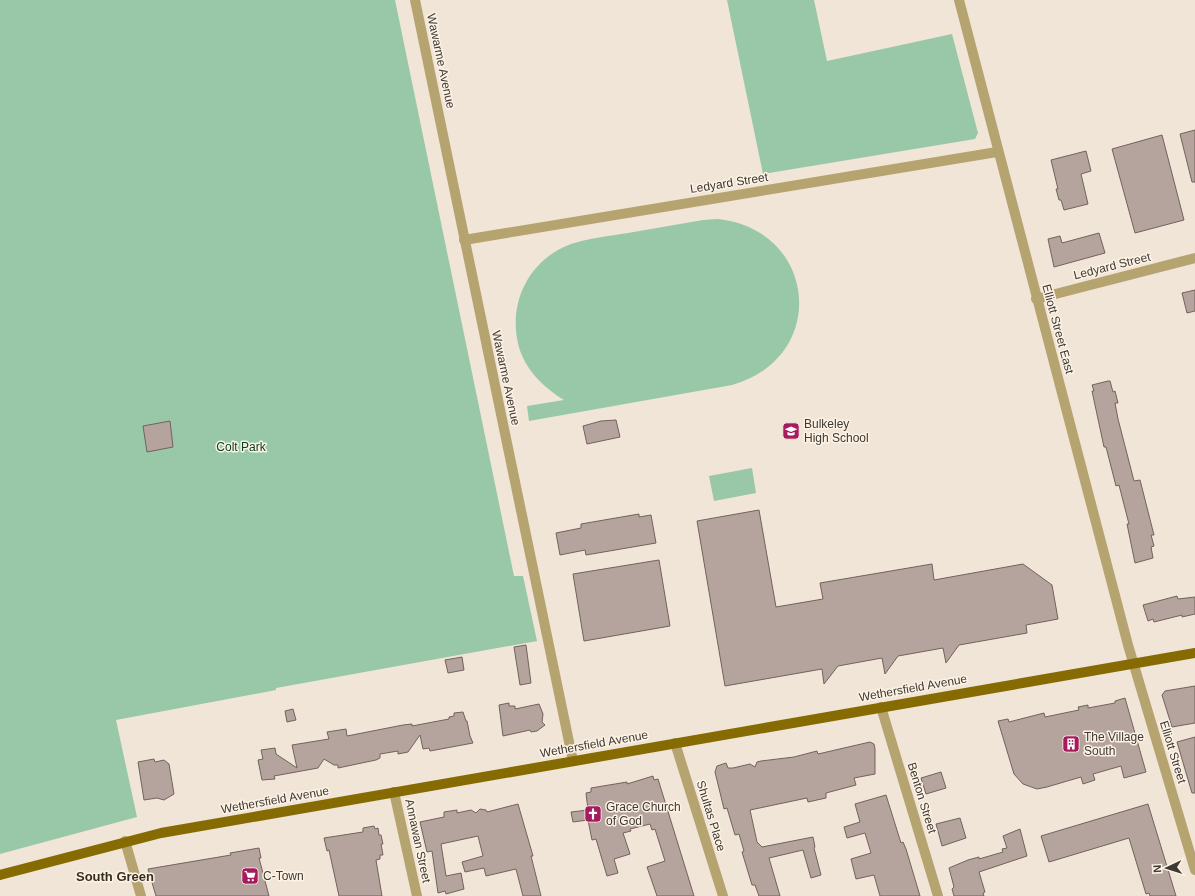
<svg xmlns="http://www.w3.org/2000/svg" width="1195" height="896" font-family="Arial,sans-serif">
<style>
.green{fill:#98c8a7}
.building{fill:#b5a39e;stroke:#72625d}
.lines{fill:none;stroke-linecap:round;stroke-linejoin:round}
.minor{stroke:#b6a470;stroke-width:10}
.major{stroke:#866b03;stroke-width:10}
.labels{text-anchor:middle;stroke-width:3;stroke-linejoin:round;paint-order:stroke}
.street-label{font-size:12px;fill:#3d3934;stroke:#fdf2e4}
.poi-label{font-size:12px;fill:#3d3934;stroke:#fdf2e4;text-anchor:start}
.park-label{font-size:12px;fill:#054123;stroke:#fdf2e4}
.neighbourhood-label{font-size:13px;font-weight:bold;fill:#362e23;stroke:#fdf2e4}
</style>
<rect width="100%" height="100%" fill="#f0e5d7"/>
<g class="green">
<polygon points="0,0 395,0 514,576 523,576 537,641 276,688 276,690 116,720 137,817 0,854"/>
<polygon points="727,0 814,0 827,61 952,34 978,133 975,139 763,174"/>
<path d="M718,219C818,230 829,358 732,385L529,421L527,406L564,400C538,384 518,362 516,330C513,292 535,257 571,244C589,238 609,236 628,233C653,229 678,224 703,220Z"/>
<polygon points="752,468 756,493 714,501 709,476"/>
</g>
<g class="building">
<polygon points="1195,130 1195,182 1192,182 1180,134"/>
<polygon points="1162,135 1184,220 1135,233 1112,149"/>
<polygon points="1086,151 1091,171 1081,174 1088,204 1064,210 1061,200 1059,200 1056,189 1058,189 1051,160"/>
<polygon points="1099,233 1105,253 1054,267 1048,239 1060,236 1062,243"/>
<polygon points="1195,290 1195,311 1187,313 1182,293"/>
<polygon points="1108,381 1110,381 1113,392 1115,391 1118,403 1115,403 1118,419 1134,481 1140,480 1154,535 1151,535 1154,546 1151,547 1153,558 1135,563 1127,524 1129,524 1119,485 1116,486 1106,447 1104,447 1092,391 1094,391 1092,385"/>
<polygon points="616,420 620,437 587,444 583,426 601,421"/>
<polygon points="170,421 173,447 147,452 143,426"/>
<polygon points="759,510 776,607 823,599 820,583 932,564 934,580 1023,564 1052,585 1058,619 1026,625 1027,633 959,645 946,663 943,648 898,656 885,674 882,658 838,666 824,684 822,669 725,686 697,521"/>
<polygon points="639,514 639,517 651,515 656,543 586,555 585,550 560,555 556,533 581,528 581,524"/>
<polygon points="659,560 670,626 584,641 573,574"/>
<polygon points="1177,596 1178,599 1195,597 1195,614 1182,617 1182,615 1154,622 1153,619 1148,621 1143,605"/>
<polygon points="526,645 531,683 520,685 514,647"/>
<polygon points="462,657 464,670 448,673 445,660"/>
<polygon points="1195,686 1195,723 1172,727 1162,695 1165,691"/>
<polygon points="1125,698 1146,772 1124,778 1121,766 1093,774 1095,780 1083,784 1081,777 1047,787 1037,789 1023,784 1014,774 998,721 1008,719 1009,722 1044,713 1045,717 1079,710 1078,707 1088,705 1088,708 1115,703 1115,701"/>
<polygon points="509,703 509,706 515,706 515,709 539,704 543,714 542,722 545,725 537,731 531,732 530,730 503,736 499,705"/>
<polygon points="293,709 296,720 287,722 285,711"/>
<polygon points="463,712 466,721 467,721 470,736 473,743 430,751 429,748 423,749 420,735 408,752 398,754 398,751 380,754 380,758 376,760 338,768 338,765 334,765 324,759 318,768 274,776 275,779 262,780 258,760 263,759 261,750 275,748 276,754 297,768 292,745 329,739 327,732 346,729 347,736 403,725 412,724 412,726 449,719 449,717 454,716 454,713"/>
<polygon points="1195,737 1195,793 1192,793 1177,742"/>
<polygon points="870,742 874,744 875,749 875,774 854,778 856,785 826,793 826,798 808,802 807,798 750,810 757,842 762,847 813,837 815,847 814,848 821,875 811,878 803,850 769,858 780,896 759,896 755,885 752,885 742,852 744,851 739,834 735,835 727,808 724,809 715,772 717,766 726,763 728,768 733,768 750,764 755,767 757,762 761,761 794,757 817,751 818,754"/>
<polygon points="154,759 155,762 164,760 169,764 174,794 164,800 157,798 144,800 138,762"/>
<polygon points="941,772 946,788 926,794 921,778"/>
<polygon points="653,776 654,780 658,779 694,896 657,896 647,867 665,861 655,829 652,830 650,824 630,829 631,831 623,833 630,854 614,859 618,873 607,876 596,839 592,840 588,820 573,822 571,812 588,810 586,793 591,792 591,788 627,782 627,784"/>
<polygon points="886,795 901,843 903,842 906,849 920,896 880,896 874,875 856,879 851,859 871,853 865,833 847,838 844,827 860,822 855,804"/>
<polygon points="518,804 533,856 531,856 541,896 523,896 516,869 486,876 484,868 465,872 462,862 483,856 478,836 441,844 446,876 461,873 464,889 446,894 445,891 438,893 432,851 427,852 420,822 444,817 444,812 457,810 457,813 471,810 476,813 480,809 486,810 487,812"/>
<polygon points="1148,804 1176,896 1150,896 1149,893 1146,894 1129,838 1049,862 1041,836"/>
<polygon points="960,818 966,838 942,846 936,824"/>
<polygon points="374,826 375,829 378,828 379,835 381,835 383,844 381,844 383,855 380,855 380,859 376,860 382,896 339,896 329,850 327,851 324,838 363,832 363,828"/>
<polygon points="1020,829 1027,856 979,872 985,892 983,893 984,896 954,896 952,889 954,887 949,868 968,860 979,857 979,859 1003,852 1002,849 1007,848 1003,836"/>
<polygon points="259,848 261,858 259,858 269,896 156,896 148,869 231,855 230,853"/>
</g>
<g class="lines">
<g class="minor">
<polyline points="415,0 573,761"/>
<polyline points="959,0 1128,645 1195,870"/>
<polyline points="464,240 997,152"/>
<polyline points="1036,299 1195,258"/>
<polyline points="881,707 938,896"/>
<polyline points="675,743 723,896"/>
<polyline points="394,792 417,896"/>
<polyline points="125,841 141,896"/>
</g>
<polyline class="major" points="0,875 161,833 1195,653"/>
</g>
<defs>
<symbol id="school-square" viewBox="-11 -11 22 22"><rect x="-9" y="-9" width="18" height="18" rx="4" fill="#a61a5e" stroke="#fdf2e4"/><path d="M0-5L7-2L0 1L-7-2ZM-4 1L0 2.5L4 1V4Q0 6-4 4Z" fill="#fff"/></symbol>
<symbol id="building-square" viewBox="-11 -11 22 22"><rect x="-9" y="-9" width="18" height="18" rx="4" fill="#a61a5e" stroke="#fdf2e4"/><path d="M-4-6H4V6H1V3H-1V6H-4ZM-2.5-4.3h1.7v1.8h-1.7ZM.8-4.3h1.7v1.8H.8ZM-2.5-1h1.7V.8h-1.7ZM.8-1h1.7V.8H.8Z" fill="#fff"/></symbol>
<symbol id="church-square" viewBox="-11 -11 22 22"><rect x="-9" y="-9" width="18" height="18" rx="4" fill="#a61a5e" stroke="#fdf2e4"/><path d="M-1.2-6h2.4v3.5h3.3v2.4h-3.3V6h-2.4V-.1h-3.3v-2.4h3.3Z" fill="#fff"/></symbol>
<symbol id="supermarket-square" viewBox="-11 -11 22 22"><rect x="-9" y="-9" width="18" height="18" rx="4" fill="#a61a5e" stroke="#fdf2e4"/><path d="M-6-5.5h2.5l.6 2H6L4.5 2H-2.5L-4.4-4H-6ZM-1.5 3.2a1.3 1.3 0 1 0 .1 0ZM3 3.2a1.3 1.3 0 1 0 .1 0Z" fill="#fff"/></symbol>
</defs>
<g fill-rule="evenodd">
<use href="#school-square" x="781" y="421" width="20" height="20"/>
<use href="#building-square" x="1061" y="734" width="20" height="20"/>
<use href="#church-square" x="583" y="804" width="20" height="20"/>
<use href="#supermarket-square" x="240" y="866" width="20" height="20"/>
</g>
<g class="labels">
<g class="street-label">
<text transform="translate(441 61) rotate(78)" y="4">Wawarme Avenue</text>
<text transform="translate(729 183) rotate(-9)" y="4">Ledyard Street</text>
<text transform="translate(1112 266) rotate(-14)" y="4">Ledyard Street</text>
<text transform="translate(1058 329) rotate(75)" y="4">Elliott Street East</text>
<text transform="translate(506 378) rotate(78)" y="4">Wawarme Avenue</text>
<text transform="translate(913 688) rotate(-10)" y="4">Wethersfield Avenue</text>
<text transform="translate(594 744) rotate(-10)" y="4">Wethersfield Avenue</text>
<text transform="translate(1173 752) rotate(73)" y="4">Elliott Street</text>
<text transform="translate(922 798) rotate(73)" y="4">Benton Street</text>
<text transform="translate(275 800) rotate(-10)" y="4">Wethersfield Avenue</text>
<text transform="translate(711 816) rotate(73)" y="4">Shultas Place</text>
<text transform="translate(418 841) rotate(78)" y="4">Annawan Street</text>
</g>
<g class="poi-label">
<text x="804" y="428">Bulkeley<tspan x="804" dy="14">High School</tspan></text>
<text x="1084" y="741">The Village<tspan x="1084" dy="14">South</tspan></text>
<text x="606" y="811">Grace Church<tspan x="606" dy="14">of God</tspan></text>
<text x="263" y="880">C-Town</text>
</g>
<g class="park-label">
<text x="241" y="451">Colt Park</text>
</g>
<g class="neighbourhood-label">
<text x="115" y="881">South Green</text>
</g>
</g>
<g transform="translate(1167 868) rotate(266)" stroke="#fdf2e4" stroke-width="3" paint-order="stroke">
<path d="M0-3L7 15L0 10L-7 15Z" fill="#3d3934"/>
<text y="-6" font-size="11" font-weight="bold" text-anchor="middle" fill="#3d3934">N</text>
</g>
</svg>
